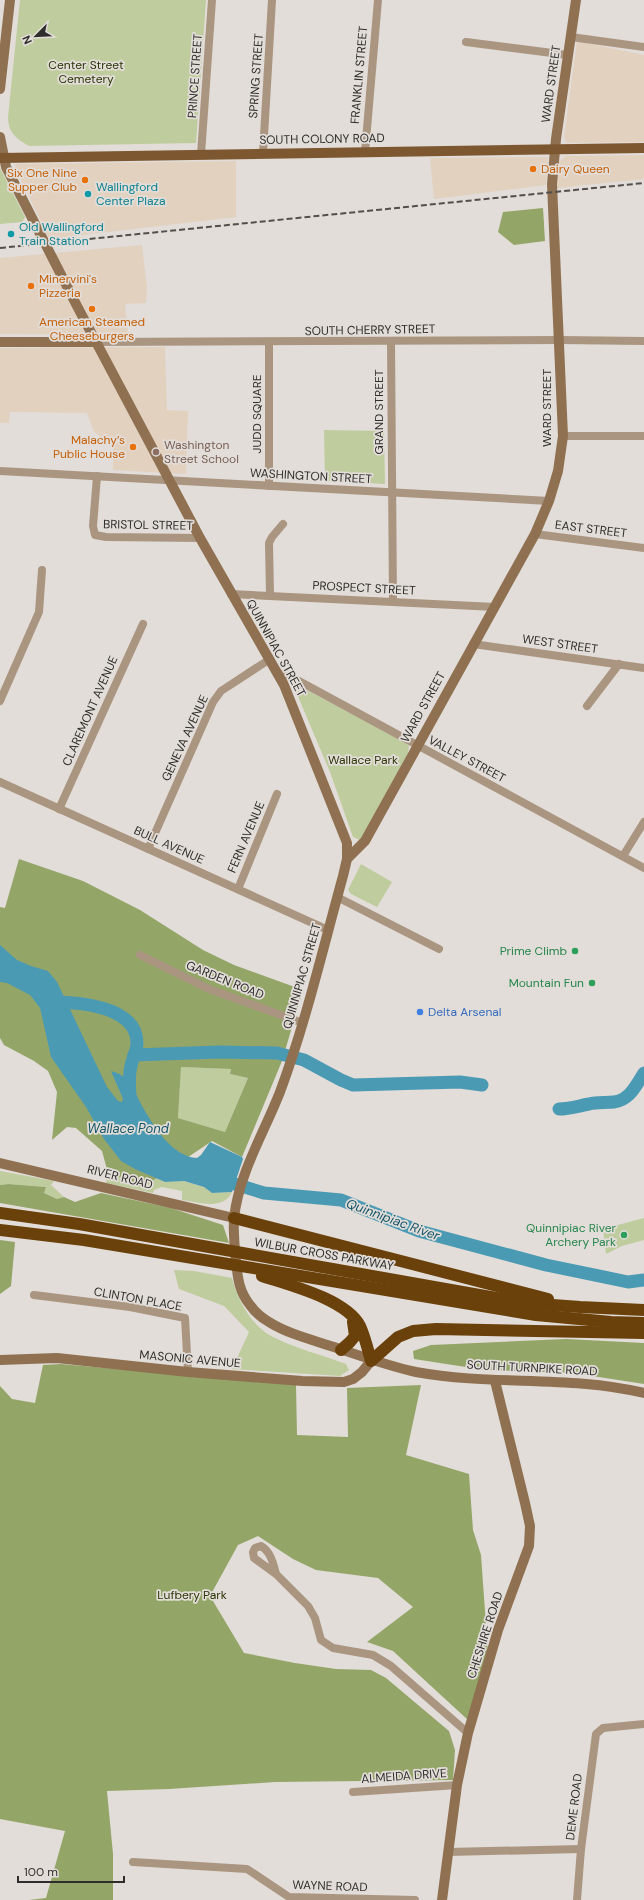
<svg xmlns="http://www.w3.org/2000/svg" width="644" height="1900" font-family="'DM Sans',sans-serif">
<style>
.commercial{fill:#e3d1c0}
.green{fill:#bfcc9e}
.forest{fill:#94a568;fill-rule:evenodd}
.water{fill:#4b9ab4}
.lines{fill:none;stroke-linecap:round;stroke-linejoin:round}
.river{stroke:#4b9ab4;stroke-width:13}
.street{stroke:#aa9580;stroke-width:8}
.secondary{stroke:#8f7152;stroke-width:10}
.primary{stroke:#7c5730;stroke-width:10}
.highway{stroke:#6b410b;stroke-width:12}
.rail{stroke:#524f4d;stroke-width:2;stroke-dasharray:6 3;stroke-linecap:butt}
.food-dot{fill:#e8710a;stroke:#e2ddd8;stroke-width:1.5}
.culture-dot{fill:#0f9aa8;stroke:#e2ddd8;stroke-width:1.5}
.education-dot{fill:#8d6e63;stroke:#e2ddd8;stroke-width:1.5}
.leisure-dot{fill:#2e9e5b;stroke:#e2ddd8;stroke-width:1.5}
.shop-dot{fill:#3f7fe0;stroke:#e2ddd8;stroke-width:1.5}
.labels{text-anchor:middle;stroke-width:3.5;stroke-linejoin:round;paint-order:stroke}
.park-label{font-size:12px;fill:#2b3505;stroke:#e2ddd8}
.street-label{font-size:12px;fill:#302e2c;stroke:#e2ddd8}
.food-label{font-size:12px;fill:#c56008;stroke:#e2ddd8;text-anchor:start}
.culture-label{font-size:12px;fill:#0d838f;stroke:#e2ddd8;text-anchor:start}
.education-label{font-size:12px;fill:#785e54;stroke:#e2ddd8;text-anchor:start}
.leisure-label{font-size:12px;fill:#27864d;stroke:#e2ddd8;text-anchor:end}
.shop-label{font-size:12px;fill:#366cbe;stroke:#e2ddd8;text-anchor:start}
.water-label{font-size:13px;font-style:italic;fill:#145669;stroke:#e2ddd8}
</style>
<rect width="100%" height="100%" fill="#e2ddd8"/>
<g class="commercial">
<polygon points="577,41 644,55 644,142 567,143 564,137"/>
<polygon points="644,155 644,179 557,188 559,162 566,156"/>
<polygon points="548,157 546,185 434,199 430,158"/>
<polygon points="236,161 236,217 49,239 15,167 15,164"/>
<polygon points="142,245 147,288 146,303 125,304 128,335 0,334 0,258"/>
<polygon points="165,347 167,410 188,411 186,474 113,470 113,445 94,432 87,413 10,412 9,423 0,423 0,348"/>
</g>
<g class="green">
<path d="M20,0H206L196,143L29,146C16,139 8,132 8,117Z"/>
<polygon points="0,168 25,217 22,222 0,224"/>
<polygon points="324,430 384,431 385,484 325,481"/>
<polygon points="297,685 403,741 409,746 408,753 360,840 353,837 330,772 294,687"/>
<polygon points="361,864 392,882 377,907 351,894 348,890"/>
<polygon points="181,1067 231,1069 230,1074 248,1078 225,1132 178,1118"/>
<polygon points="0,1171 54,1181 51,1185 64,1197 57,1199 44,1193 46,1187 8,1184 0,1185"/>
<path d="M108,1173L145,1186L157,1178L165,1182L183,1181L204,1187L212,1193L232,1192C223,1211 199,1202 182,1200V1191L162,1187L154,1190L153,1193L106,1183Z"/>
<polygon points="644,1218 644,1240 622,1246 606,1254 603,1229"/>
<path d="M174,1270L194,1271L232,1278C237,1299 251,1325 271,1336C294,1348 322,1355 346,1364L349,1370L340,1376L232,1369L249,1332L224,1306L179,1289Z"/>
</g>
<g class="forest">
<polygon points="543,208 545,241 514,245 498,232 503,212"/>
<path d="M19,859L83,881L140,910L203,950L234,965L303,990L282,1061L242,1157L212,1141L145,1186L108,1173L102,1151L76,1128L67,1127L52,1140L57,1092L48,1071L34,1061L4,1045L0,1038V907L5,908ZM181,1067L231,1069L230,1074L248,1078L225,1132L178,1118Z"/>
<polygon points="8,1184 46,1187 44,1193 57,1199 64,1197 75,1202 101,1193 171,1208 223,1225 229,1243 0,1203 0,1185"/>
<polygon points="0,1240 15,1242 11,1286 0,1294"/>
<polygon points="566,1339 644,1343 644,1384 573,1373 485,1370 414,1359 413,1351 431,1345"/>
<polygon points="61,1364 296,1385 297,1435 348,1437 347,1388 421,1385 406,1455 469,1474 473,1530 481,1555 488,1654 468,1720 393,1651 367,1642 413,1607 378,1578 316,1570 293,1559 258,1536 238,1545 210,1596 244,1653 295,1663 336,1669 371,1670 386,1678 449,1731 455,1750 453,1780 275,1782 169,1789 107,1791 113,1854 113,1900 29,1900 46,1898 65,1831 0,1819 0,1386 12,1399 35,1403 43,1365"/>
</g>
<path class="water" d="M0,945L17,960L31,966L48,971L57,982L107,1087L118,1101L122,1102L123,1099L111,1071C129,1075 134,1090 141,1104C152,1124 172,1157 197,1158L201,1155L210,1142L242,1157L243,1159L232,1192L212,1193L204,1187L184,1181L165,1182L135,1169L121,1161L104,1139L86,1107L51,1057L40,1008L30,995L7,983L0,982Z"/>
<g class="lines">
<g class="river">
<path d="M52,1002C78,1002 137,1006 137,1043C137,1051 132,1059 131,1066C128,1077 130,1089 130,1100"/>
<polyline points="134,1055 219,1052 277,1053 304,1060 341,1080 353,1085 460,1082 482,1085"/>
<path d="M559,1109C570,1109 578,1106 589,1104C597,1102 606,1103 614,1102C630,1100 636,1085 644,1073"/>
<polyline points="218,1179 264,1193 341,1200 419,1231 546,1265 628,1282 644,1280"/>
</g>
<g class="street">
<polyline points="571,37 644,47"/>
<polyline points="466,42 568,55"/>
<polyline points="365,152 378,0"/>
<polyline points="263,153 272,0"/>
<polyline points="201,154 212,0"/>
<polyline points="97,342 560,340 644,341"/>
<polyline points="269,342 269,486"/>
<polyline points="391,342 393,602"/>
<polyline points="563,436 644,436"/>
<polyline points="0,471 549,501"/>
<polyline points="97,476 93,526 95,535 106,537 200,538"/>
<polyline points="535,534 644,548"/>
<polyline points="231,594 495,607"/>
<polyline points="270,595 269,543 272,537 283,524"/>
<polyline points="473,644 644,668"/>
<polyline points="278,673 299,681 644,868"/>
<polyline points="0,701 39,612 42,570"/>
<polyline points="587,706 619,664"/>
<polyline points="0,782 328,930"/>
<polyline points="59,809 143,624"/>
<polyline points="148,849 213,702 221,691 270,659"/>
<polyline points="623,856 644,822"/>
<polyline points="238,889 277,794"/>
<polyline points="337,897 439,949"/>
<polyline points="140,955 209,989 303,1023"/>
<polyline points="34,1295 130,1307 185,1318 188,1372"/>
<path d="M276,1574C273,1563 271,1552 261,1546L255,1548L253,1552L254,1558L276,1574L308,1606L315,1618L321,1640L333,1648L373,1655L391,1666L468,1733"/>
<polyline points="353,1792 457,1785"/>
<polyline points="448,1852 581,1849"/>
<polyline points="133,1862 247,1869 289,1897 415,1900"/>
<polyline points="577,1900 581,1849 596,1734 603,1728 644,1724"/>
</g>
<g class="secondary">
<polyline points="0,89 10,0"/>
<path d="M0,137L6,167L77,306L200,538L284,685L347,843V859L343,876C323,948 306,1022 280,1092C264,1133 239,1173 234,1218C233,1231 236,1273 240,1286C242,1293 246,1300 250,1305C255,1312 262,1318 269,1322C288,1334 313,1340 334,1347C361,1356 388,1366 416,1372C492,1386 569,1375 644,1393"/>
<polyline points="0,342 97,342"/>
<polyline points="347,859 365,841 535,534 549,501 558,471 563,436 552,184 556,139 576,0"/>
<polyline points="0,1163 234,1218"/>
<polyline points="0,1360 57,1358 188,1372 302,1381 344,1382 353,1379 362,1372 371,1361"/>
<polyline points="442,1900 457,1785 468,1733 498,1630 529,1546 530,1526 525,1503 495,1381"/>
</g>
<polyline class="primary" points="0,158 644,148"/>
<g class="highway">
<polyline points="0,1213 79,1224 525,1303 580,1307 644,1310"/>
<polyline points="234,1218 548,1299"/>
<polyline points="0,1230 84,1240 536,1315 611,1322 644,1323"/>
<path d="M262,1276C289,1285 346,1299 360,1326C365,1337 368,1350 371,1361L398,1337L413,1331L436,1329L644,1333"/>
<polyline points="341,1350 350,1342 355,1336 353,1322"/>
</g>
<polyline class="rail" points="0,248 644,183"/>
</g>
<g class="food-dot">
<circle cx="533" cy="169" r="4"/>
<circle cx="85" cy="180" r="4"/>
<circle cx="31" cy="286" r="4"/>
<circle cx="92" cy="309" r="4"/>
<circle cx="133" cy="447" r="4"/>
</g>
<g class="culture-dot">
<circle cx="88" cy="194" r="4"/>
<circle cx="11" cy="234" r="4"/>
</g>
<circle class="education-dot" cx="156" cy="452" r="4"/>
<g class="leisure-dot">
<circle cx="575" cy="951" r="4"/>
<circle cx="592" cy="983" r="4"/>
<circle cx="624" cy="1235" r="4"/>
</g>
<circle class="shop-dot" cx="420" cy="1012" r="4"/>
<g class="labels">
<g class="park-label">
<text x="86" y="69">Center Street<tspan x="86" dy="14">Cemetery</tspan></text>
<text x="363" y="764">Wallace Park</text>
<text x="192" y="1599">Lufbery Park</text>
</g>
<g class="street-label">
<text transform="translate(359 75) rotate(-85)" y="4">FRANKLIN STREET</text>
<text transform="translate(195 76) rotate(-86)" y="4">PRINCE STREET</text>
<text transform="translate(256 76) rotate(-86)" y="4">SPRING STREET</text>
<text transform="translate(551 84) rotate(-82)" y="4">WARD STREET</text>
<text transform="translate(322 139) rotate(-1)" y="4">SOUTH COLONY ROAD</text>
<text transform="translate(370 330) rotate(-1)" y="4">SOUTH CHERRY STREET</text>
<text transform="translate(547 408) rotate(-90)" y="4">WARD STREET</text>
<text transform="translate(379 412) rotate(-90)" y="4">GRAND STREET</text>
<text transform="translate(257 414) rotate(-90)" y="4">JUDD SQUARE</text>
<text transform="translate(311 476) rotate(3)" y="4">WASHINGTON STREET</text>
<text transform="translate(148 525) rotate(1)" y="4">BRISTOL STREET</text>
<text transform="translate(591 529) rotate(7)" y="4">EAST STREET</text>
<text transform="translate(364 588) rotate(3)" y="4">PROSPECT STREET</text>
<text transform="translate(560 644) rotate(8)" y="4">WEST STREET</text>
<text transform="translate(276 648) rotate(61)" y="4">QUINNIPIAC STREET</text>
<text transform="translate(423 707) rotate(-61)" y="4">WARD STREET</text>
<text transform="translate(90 711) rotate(-66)" y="4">CLAREMONT AVENUE</text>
<text transform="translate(185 738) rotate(-65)" y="4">GENEVA AVENUE</text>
<text transform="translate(467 759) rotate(28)" y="4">VALLEY STREET</text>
<text transform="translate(246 837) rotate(-67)" y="4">FERN AVENUE</text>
<text transform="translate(169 845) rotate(24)" y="4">BULL AVENUE</text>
<text transform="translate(302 976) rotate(-74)" y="4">QUINNIPIAC STREET</text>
<text transform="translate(225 980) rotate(22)" y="4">GARDEN ROAD</text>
<text transform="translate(120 1177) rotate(14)" y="4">RIVER ROAD</text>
<text transform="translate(324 1254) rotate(10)" y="4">WILBUR CROSS PARKWAY</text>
<text transform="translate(138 1299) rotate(10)" y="4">CLINTON PLACE</text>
<text transform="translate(190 1359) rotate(5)" y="4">MASONIC AVENUE</text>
<text transform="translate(532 1368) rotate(3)" y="4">SOUTH TURNPIKE ROAD</text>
<text transform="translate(485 1635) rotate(-72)" y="4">CHESHIRE ROAD</text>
<text transform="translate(404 1776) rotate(-4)" y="4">ALMEIDA DRIVE</text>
<text transform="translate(574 1807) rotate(-83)" y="4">DEME ROAD</text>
<text transform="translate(330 1886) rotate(2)" y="4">WAYNE ROAD</text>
</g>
<g class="food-label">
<text x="541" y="173">Dairy Queen</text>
<text x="77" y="177" text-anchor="end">Six One Nine<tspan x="77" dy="14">Supper Club</tspan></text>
<text x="39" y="283">Minervini's<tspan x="39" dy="14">Pizzeria</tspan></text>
<text x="92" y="326" text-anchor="middle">American Steamed<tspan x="92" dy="14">Cheeseburgers</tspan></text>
<text x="125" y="444" text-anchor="end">Malachy’s<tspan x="125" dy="14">Public House</tspan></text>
</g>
<g class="culture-label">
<text x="96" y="191">Wallingford<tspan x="96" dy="14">Center Plaza</tspan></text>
<text x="19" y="231">Old Wallingford<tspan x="19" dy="14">Train Station</tspan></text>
</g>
<g class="education-label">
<text x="164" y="449">Washington<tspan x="164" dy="14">Street School</tspan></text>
</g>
<g class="leisure-label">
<text x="567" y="955">Prime Climb</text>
<text x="584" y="987">Mountain Fun</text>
<text x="616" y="1232">Quinnipiac River<tspan x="616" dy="14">Archery Park</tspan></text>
</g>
<g class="shop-label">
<text x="428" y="1016">Delta Arsenal</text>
</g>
<g class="water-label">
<text x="128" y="1133">Wallace Pond</text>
<text transform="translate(393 1219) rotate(20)" y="5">Quinnipiac River</text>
</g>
</g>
<g transform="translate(36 36) rotate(246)" stroke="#e2ddd8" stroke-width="3" paint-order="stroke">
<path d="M0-3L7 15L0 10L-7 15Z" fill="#302e2c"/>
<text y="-6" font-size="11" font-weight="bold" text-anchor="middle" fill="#302e2c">N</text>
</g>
<path d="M18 1876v6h106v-6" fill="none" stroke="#302e2c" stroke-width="2"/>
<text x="24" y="1876" font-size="12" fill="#302e2c" stroke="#e2ddd8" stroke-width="3" paint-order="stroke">100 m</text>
</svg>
